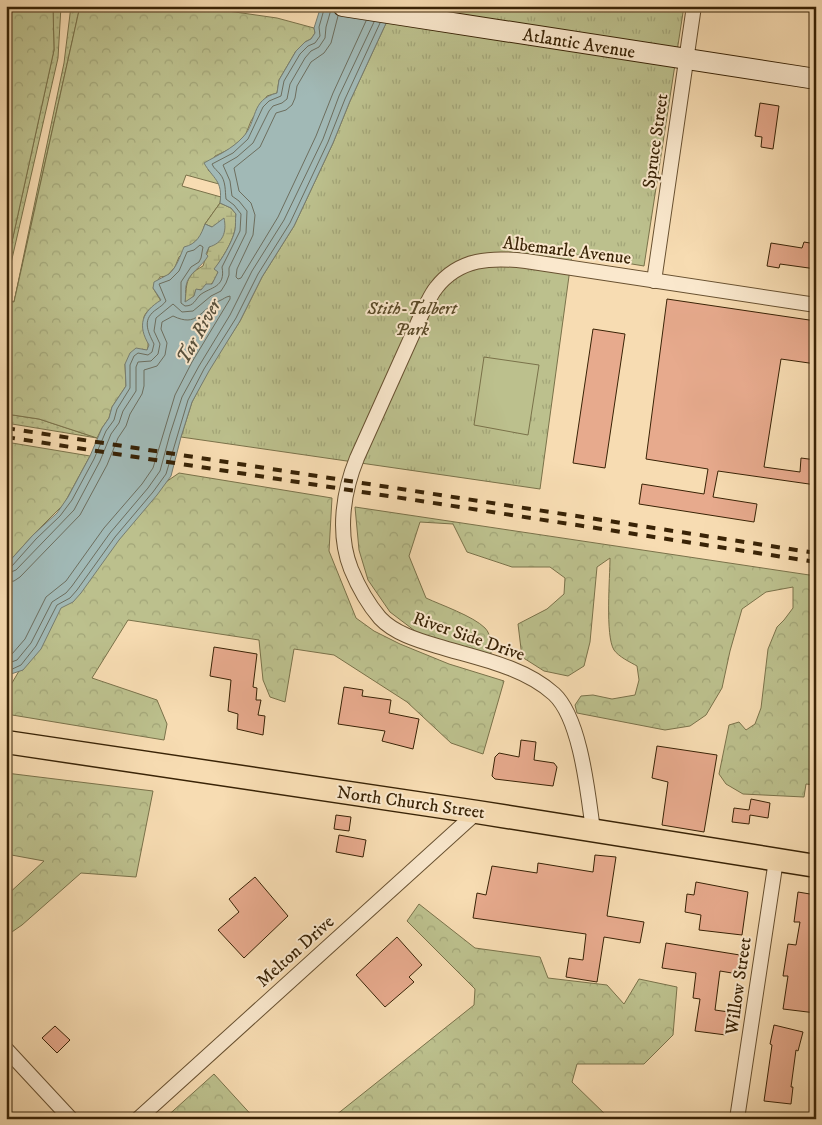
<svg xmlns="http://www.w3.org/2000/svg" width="822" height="1125" font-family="'IM FELL DW Pica',serif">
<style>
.grass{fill:url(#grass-dots);stroke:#7a724a}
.forest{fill:url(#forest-crowns);stroke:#7a724a}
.wetland{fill:url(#wetland-marsh);stroke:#7a724a}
.park{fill:url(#park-tufts);stroke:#7a724a}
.pitch{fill:#bcc08d;stroke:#7a724a}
.water{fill:#a1b9b6;stroke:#777d70}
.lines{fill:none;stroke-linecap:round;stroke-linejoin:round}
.shore{stroke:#6d6e5e;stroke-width:1}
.building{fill:#e7aa8d;stroke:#392306}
.street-casing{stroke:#685131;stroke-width:16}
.secondary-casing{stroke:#392306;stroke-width:22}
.primary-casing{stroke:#392306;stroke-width:25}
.street{stroke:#fae8cd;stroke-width:14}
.secondary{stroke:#fae8cd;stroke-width:20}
.primary{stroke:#f7dcb2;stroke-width:22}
.rail{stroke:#392306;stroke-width:4;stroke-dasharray:9 9;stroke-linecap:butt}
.labels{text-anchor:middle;stroke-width:4;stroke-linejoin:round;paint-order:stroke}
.street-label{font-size:18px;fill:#392306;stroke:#fae8cd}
.park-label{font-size:18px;font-style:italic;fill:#5a4a28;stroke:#fae8cd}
.water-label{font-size:19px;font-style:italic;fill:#58503b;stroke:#fae8cd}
</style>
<defs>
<pattern id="grass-dots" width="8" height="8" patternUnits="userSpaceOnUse" patternTransform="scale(1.25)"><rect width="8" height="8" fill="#bcc08d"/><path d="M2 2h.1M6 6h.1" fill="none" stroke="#a2a578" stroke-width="1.8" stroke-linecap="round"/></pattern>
<pattern id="forest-crowns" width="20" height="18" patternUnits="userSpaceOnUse" patternTransform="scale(1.25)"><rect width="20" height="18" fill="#bcc08d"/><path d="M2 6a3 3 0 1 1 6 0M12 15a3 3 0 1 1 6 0" fill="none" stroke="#a2a578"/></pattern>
<pattern id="wetland-marsh" width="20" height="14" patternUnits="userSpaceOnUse" patternTransform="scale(1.25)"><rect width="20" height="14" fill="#bcc08d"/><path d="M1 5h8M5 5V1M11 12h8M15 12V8" fill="none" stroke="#a2a578"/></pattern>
<pattern id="park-tufts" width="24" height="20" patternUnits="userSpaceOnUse" patternTransform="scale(1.25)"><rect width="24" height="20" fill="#bcc08d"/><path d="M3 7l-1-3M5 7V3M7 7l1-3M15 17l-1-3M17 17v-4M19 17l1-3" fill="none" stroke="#a2a578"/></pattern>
</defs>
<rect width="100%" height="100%" fill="#f7dcb2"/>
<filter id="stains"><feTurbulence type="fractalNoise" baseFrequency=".004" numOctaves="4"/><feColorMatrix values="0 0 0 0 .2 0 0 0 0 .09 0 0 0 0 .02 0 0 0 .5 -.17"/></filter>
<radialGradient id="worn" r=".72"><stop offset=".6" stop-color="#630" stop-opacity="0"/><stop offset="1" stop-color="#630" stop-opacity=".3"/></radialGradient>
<g class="grass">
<polygon points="53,6 61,6 58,58 6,285 6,269 54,50"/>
<polygon points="71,6 80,6 14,302 64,63"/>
<polygon points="6,414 39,419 97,438 6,423"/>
</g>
<g class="forest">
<polygon points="6,6 53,6 54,50 6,269"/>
<path d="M80,6H193L277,18L314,28L315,33L311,39L305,42L296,51L279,80L277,93L267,96L251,121L245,136L230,149L215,156L208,170L216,177L219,184L186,175L182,186L221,197L220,203L205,224L201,236L179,257L175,267L167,276L160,277L153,288L161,301C127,321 154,327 147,351L142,349L125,364L126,386L112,407L109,418L102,428L97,438L39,419L6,414V300L14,302Z"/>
<polygon points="6,442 90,456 64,504 33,535 6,565 6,525 9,514 6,511"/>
<polygon points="179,473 332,498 329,551 356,618 374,631 400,644 449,664 504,681 483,754 451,743 407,702 334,655 294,649 285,702 270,697 263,680 259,640 128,620 92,678 157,700 167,724 164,740 6,714 6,693 54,612 144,497"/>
<path d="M355,507L816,576V785L806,784L804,797L743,794L726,784L719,774L729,725L739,722L746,730L755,724L761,708L768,649L777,627L784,620L793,608V587L766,592L742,609L730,651L722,688L706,715L690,726L665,730L577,713L575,705L581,696L593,695L612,699L635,695L639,680L637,666C630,662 619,657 614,650C605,636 610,577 610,558L597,567L590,642L584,666L568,676L544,671L522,657L518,624L547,609L564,594L565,578L550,567H512L467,552L453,524L420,522L409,556L426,598C441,605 473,616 485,628C492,635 491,648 491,657L419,634L390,612L368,580L359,550Z"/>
<polygon points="6,773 153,791 136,877 81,873 22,925 6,936 6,896 44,861 6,854"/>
<polygon points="419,904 475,948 540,957 548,978 607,985 624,1004 639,979 677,987 673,1035 644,1064 577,1064 572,1082 610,1119 331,1119 474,1005 475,989 407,921"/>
<polygon points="214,1074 255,1119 164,1119"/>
</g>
<path class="wetland" d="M220,203L231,208L236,214C235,220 236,225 235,230C232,243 222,258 215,269L218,272C215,282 208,290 196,290L194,296L185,303C187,285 184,276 203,266L209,247L212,227L205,224Z"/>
<polygon class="park" points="394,6 684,6 644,266 572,254 540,489 181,437 192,402 208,371 240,321 262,277 294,226 333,143 350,101"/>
<polygon class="pitch" points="484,357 539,365 528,435 474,425"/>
<path class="water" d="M321,6H394L350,101L333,143L294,226L262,277L240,321L209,371L192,402L181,437L171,476L157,495L119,540L81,593L73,602L61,608L41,649L23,670L11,674L6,682V565L33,535L57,513L68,497L90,456L102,428L109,418L112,407L126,386L125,364L130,353L136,348L147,350L149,345C137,325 142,312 161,300L153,288L154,282C159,279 164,277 169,274C177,267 180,256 184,247C197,244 201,235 205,224L212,227L224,218C227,232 223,243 209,247L206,254L208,256C202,267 188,273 186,286C185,290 186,297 185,302L194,296L196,289L201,290L206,284H212L218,272L214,269C222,259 232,243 235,230C236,225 235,220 236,214L231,208L220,203C223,180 213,179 204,163C218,155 232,149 243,137C258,121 250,100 277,93L279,80L296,51L305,42L311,39L315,33L314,28Z"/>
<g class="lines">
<g class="shore">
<polyline points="338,16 331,43 324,53 311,62 297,86 295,98 292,105 286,110 276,113 260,147 234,168 239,191 251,203 255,215 253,235 237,269 236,277 238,279 241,278 278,217 294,183 316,136 333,93 366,21"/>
<path d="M6,568L12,566L36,539L60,516L72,500L94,459L106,431L114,420L117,409L130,388V365L134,356L138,353L148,355L152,352L154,344C147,330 142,319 157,309C161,306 163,305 166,301L159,284L170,280L179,271L187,252L194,250L200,245L203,247L201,258L199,262L191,267L181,282V303L185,306C194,306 195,300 200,295C210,287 226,288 222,267L240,231L241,214L234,205L226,199C225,191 226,181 220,174C217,170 214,169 212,164L233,153L248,139L263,107L269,101L281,96L284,81L300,54L308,46L315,43L320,36L319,27L325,6"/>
<polyline points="6,574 16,570 74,510 100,461 111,434 119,423 123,411 136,391 136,367 138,362 151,361 158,354 160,344 154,331 156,318 173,304 182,312 193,311 211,296 221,291 226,283 229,275 229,268 246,233 247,211 239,201 232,196 230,181 223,165 237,157 253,143 269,111 273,106 282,103 287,99 290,84 305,58 311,51 319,47 325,38 326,27 332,6"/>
<path d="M6,582L14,581L20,577L80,515L107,465L118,438L126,426L130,414L142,394L144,386V370L157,366L165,355L167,343L161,329L162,322L173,316C198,328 199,310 219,301C224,299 225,297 230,296V299L192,362L175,395L153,468L142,484L104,528L66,581L46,597L25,639L12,654L6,656"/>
<polyline points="6,664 17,660 31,643 52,602 66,593 72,586 110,533 148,488 160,471 170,434 182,397 199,366 230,315 252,271 284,220 323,139 339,96 374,22"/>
<polyline points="6,672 21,665 36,646 57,605 70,598 77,590 115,537 153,492 166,474 188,400 204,369 236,318 258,274 290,223 328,142 345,99 380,23"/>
</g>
</g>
<g class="building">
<polygon points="760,103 779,106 773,149 761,147 762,137 755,136"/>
<polygon points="804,242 816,244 816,269 780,264 779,268 767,266 771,243 802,248"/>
<polygon points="667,299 816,321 816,364 781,359 764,467 800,472 801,458 816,460 816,485 718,471 713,497 757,504 754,522 639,504 642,484 704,494 708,469 646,459"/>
<polygon points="593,329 625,334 605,468 573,463"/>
<polygon points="214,647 257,654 253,687 257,688 256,700 261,700 258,715 265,716 263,735 237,729 238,714 228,711 231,680 210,676"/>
<polygon points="344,687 363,690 362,696 391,700 389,713 419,719 413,749 382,741 385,731 338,724"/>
<polygon points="521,740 536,742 534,760 554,763 557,767 553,786 495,779 492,776 495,757 499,753 519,757"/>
<polygon points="657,746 717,755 704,832 662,825 668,782 652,778"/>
<polygon points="751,799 770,803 768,818 750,815 749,824 732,822 734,808 749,810"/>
<polygon points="336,815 351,817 349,831 334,829"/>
<polygon points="339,835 366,840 363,857 336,852"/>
<polygon points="595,855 616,857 607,916 644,922 640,943 604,937 597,982 566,977 569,958 583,960 586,934 473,918 477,893 486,895 492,866 537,873 538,863 593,872"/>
<polygon points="255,877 288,916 244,958 218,930 239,912 229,899"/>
<polygon points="696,882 748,892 742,935 699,930 701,915 685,912 687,894 694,895"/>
<polygon points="798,892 816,895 816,1013 783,1009 788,976 783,976 788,944 796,945 800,922 794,922"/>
<polygon points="397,937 422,965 409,977 414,982 385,1007 356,975"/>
<polygon points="666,943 746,956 744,975 720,971 715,1010 729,1012 726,1035 695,1031 700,999 693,998 696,973 662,968"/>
<polygon points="774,1025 803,1032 798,1051 796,1050 791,1087 793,1087 791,1104 764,1101 772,1045 770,1044"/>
<polygon points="55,1026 70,1040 57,1053 42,1038"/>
</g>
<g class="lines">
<defs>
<g id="street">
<polyline points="654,281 694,6"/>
<path d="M593,830C588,795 581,719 554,694C523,666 476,658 437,646C417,640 394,633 380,618C367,603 358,586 351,569C337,534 343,492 357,458L424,309C428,302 431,294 436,288C459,258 492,257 526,261L816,305"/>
<polyline points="6,1049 71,1119"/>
<polyline points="138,1119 477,812"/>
<polyline points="737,1119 776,860"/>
</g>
<polyline id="secondary" points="343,6 816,79"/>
<polyline id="primary" points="6,742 477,812 816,866"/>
</defs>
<use href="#street" class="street-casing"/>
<use href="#secondary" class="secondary-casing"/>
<use href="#primary" class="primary-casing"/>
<use href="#street" class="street"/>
<use href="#secondary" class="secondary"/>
<use href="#primary" class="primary"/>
<g class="rail">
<polyline points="6,428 816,553"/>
<polyline points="6,437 816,562"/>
</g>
</g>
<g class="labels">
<g class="street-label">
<text transform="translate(579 43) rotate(9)" y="6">Atlantic Avenue</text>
<text transform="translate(655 141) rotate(-82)" y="6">Spruce Street</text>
<text transform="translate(567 250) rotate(7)" y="6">Albemarle Avenue</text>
<text transform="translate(469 636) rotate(19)" y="6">River Side Drive</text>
<text transform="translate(411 802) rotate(8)" y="6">North Church Street</text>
<text transform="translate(295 951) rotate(-42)" y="6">Melton Drive</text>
<text transform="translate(738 986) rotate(-82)" y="6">Willow Street</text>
</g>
<g class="park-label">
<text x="412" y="314">Stith-Talbert<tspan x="412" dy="21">Park</tspan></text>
</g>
<g class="water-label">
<text transform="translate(198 331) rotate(-61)" y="7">Tar River</text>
</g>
</g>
<rect width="822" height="1125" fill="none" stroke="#f7dcb2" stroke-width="25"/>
<rect x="8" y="8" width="807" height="1110" fill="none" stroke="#392306" stroke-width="2.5"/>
<rect x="12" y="12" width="797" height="1100" fill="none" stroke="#392306"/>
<rect width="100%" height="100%" filter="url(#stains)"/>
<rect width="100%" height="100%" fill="url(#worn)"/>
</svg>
